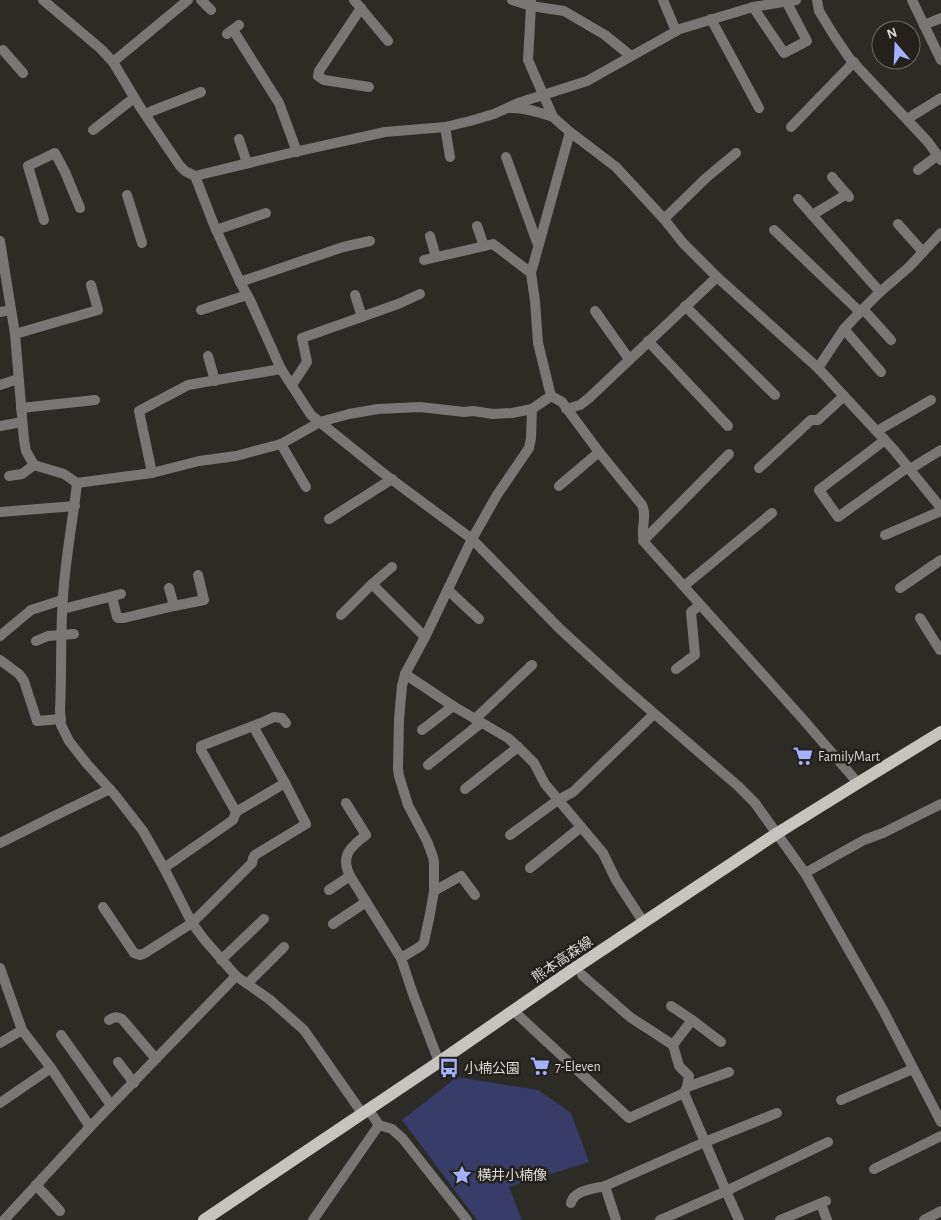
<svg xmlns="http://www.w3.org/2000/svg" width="941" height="1220" font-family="'Alegreya Sans','Noto Sans JP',sans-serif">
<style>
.green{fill:#373c68}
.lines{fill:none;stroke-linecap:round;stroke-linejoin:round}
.minor{stroke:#787775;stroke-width:10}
.primary{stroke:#c6c4bf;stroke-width:12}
.labels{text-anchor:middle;stroke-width:5;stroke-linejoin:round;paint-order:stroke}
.poi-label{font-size:14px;fill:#dddbd8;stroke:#24211d;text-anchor:start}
.street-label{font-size:14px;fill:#dddbd8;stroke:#24211d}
</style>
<rect width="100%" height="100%" fill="#2d2b26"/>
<polygon class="green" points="457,1077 538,1090 571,1113 589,1162 509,1187 522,1220 477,1220 402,1120"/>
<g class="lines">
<g class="minor">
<polyline points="43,0 101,49 113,62 140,107 180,166 185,171 195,176 290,153 385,132 445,127 470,121 494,114 518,103 587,81 680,29 753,7 796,0"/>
<polyline points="201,0 211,10"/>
<polyline points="354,0 388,41"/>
<polyline points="512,0 531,6 528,60 553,117 570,132 616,167 664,219 683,243 717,277 818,368 894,450 941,508"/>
<polyline points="531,0 531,6 564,11 605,35 631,56"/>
<polyline points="663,0 676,31"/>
<polyline points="817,0 819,11 833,34 850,59 928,142 941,160"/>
<polyline points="912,0 941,60"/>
<polyline points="753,7 784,53 807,41 786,1"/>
<polyline points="361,8 319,71 318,76 324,80 369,87"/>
<polyline points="711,19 759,108"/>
<polyline points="924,25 941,18"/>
<polyline points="233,30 279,103 297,152"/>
<polyline points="227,34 239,25"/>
<polyline points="3,50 23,73"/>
<polyline points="113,62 188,0"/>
<path d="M511,108C525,107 540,113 553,117"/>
<polyline points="146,115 152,111 201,92"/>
<polyline points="907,119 941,98"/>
<polyline points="445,127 450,157"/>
<polyline points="791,127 854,62"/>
<polyline points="93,130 134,98"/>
<path d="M570,132L531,273L535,301L538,343L551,396L562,402L599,452L642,505C648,517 639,531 645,543L801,717L858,783"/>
<polyline points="239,139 247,163"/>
<polyline points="506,157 538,245"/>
<polyline points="918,170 937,156"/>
<polyline points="195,176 214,225 240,282 250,300 281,369 311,415 383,473 472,539 560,629 619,683 738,786 755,803 805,873 883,1010 941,1122"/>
<polyline points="832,177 849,197"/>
<polyline points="127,195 142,243"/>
<polyline points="798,199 880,292"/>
<polyline points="812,215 847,194"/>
<polyline points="664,219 706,178 736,153"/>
<polyline points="44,220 28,166 55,153 65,172 80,208"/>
<polyline points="898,224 923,252"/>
<polyline points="477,226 484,246"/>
<polyline points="216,230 266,213"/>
<polyline points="774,230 860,312"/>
<polyline points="430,236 436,257"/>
<polyline points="0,241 15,334 24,440 26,451 34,465 64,474 77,483 152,473 199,461 236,456 281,444 320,422 349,414 378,409 420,407 464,412 473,411 493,414 512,413 532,409 551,396"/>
<polyline points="424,260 493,244 531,273"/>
<polyline points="240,282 343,247 370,241"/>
<polyline points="355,295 362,317"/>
<polyline points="685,306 775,395"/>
<polyline points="863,309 891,340"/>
<polyline points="201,310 247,295"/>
<polyline points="595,311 629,359"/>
<polyline points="0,312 11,310"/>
<polyline points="844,329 881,372"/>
<polyline points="15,334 98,310 91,285"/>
<polyline points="648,341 728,426"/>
<polyline points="208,356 215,381"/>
<polyline points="818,368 844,329 860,312 880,292 909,267 941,233"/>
<polyline points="0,385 18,379"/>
<polyline points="292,385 307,362 302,338 398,304 420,294"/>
<polyline points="21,408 95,400"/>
<polyline points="566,409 580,405 589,398 717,277"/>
<polyline points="0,426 22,422"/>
<polyline points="877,431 931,400"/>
<polyline points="885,440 819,490 838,517 908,467"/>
<polyline points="281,444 306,487"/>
<polyline points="759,468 811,420 818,420 844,396"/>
<polyline points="910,469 941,450"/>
<polyline points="152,473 139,411 188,385 281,369"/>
<polyline points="9,476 22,474 34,465"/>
<path d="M77,483C73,521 65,559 63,598C60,635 62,672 60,709L61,725L69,741L87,764L115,795L143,831L164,868L192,923L203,938L236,976L269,999L304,1030L362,1113"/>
<polyline points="559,486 599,452"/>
<polyline points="0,512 75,506"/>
<polyline points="329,519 392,479"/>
<polyline points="885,535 941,511"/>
<polyline points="643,541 729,454"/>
<polyline points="372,584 392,567"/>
<polyline points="684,586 772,513"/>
<polyline points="900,588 941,560"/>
<polyline points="448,590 479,619"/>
<polyline points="112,597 117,617 118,618 124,618 174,606 169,588"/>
<polyline points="174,606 204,600 198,575"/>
<polyline points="63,609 121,594"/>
<polyline points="341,615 372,584 425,637"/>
<polyline points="920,618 940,650"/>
<polyline points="0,636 31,610 62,600"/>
<polyline points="36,641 48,636 74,634"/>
<polyline points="0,660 19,674 24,681 37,721 61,719"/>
<polyline points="676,669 695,655 691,612 700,605"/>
<polyline points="405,674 453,706 508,738 518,747 534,763 545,784 603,853 616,880 644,923"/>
<polyline points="475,719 532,665"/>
<polyline points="422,730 453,706"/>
<polyline points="428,765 481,723"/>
<polyline points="465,789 518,747"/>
<polyline points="236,812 285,783"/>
<polyline points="510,835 558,800 573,792 654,714"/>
<polyline points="0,843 52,817 110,789"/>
<polyline points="164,868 233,820 236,812 201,750 201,746 261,723 274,717 282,718 286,723"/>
<polyline points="530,868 581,827"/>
<polyline points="805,873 864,840 883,833 941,804"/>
<polyline points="350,876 401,958 413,994 439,1062"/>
<path d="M329,890L350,876C340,856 350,847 366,835L346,803"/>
<polyline points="434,891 461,876 475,895"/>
<polyline points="103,907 134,953 140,955 145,953 192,923 252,863 253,858 255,855 306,824 285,783 253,726"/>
<polyline points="333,924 366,902"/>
<polyline points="401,958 421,946 424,942 430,914 434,891 434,862 433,857 427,841 408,805 399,776 398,768 399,719 402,686 405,674 425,637 472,539 497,495 529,448 531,438 532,409"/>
<polyline points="221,960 264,919"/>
<polyline points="0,968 22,1030 51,1068 90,1127"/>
<polyline points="582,975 630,1017 673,1045 679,1066 689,1076 687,1087 684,1093"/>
<polyline points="247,984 284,947"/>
<polyline points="671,1006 692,1020 673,1045"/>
<polyline points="518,1015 629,1118 684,1093 726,1191 828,1142"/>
<path d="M109,1020C114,1017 117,1016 122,1019L156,1059"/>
<polyline points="692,1020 721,1042"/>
<polyline points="61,1035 111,1105"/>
<polyline points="0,1043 22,1030"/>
<polyline points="118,1062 134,1083"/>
<polyline points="687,1087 729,1072"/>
<polyline points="841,1100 913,1069"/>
<polyline points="0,1103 51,1068"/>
<polyline points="368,1109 379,1125 392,1129 403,1139 467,1220"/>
<polyline points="874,1169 941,1136"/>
<polyline points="36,1185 60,1211"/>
<path d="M571,1203C574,1190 593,1189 605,1186"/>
<polyline points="821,1204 827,1220"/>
<polyline points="4,1220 90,1127 236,976"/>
<polyline points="313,1220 379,1125"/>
<polyline points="616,1220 605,1186 705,1142 777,1113"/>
<polyline points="660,1220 726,1191 739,1220"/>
<polyline points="780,1220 826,1201"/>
<polyline points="924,1220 941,1211"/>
</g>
<polyline class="primary" points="204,1220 439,1062 572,970 776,834 858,783 941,732"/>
</g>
<defs>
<symbol id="supermarket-bare" viewBox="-9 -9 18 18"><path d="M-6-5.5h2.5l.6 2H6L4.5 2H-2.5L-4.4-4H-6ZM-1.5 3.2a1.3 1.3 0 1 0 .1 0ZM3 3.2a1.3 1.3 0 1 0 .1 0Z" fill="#a6b1fc" stroke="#24211d" stroke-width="2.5" paint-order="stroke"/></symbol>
<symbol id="bus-bare" viewBox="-9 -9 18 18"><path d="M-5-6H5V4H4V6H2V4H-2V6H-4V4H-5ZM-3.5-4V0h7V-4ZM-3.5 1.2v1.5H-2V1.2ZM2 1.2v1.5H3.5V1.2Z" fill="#a6b1fc" stroke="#24211d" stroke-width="2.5" paint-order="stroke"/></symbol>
<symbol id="sight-bare" viewBox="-9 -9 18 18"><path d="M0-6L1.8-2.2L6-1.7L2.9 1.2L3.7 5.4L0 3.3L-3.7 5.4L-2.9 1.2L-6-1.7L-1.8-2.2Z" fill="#a6b1fc" stroke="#24211d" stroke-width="2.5" paint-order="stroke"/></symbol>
</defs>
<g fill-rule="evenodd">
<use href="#supermarket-bare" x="789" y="742" width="28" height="28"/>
<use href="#supermarket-bare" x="526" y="1052" width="28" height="28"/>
<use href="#bus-bare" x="435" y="1054" width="28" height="28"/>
<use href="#sight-bare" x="448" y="1161" width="28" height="28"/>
</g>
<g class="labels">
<g class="poi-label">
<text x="818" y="761">FamilyMart</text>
<text x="555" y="1071">7-Eleven</text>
<text x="464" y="1073">小楠公園</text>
<text x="477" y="1180">横井小楠像</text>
</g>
<g class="street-label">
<text transform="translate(562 959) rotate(-34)" y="5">熊本高森線</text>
</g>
</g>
<g transform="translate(896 45) rotate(341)"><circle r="24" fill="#24211d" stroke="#6e6b68"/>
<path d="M0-4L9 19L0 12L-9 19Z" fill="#a6b1fc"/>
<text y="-8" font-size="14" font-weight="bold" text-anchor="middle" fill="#dddbd8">N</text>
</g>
</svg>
